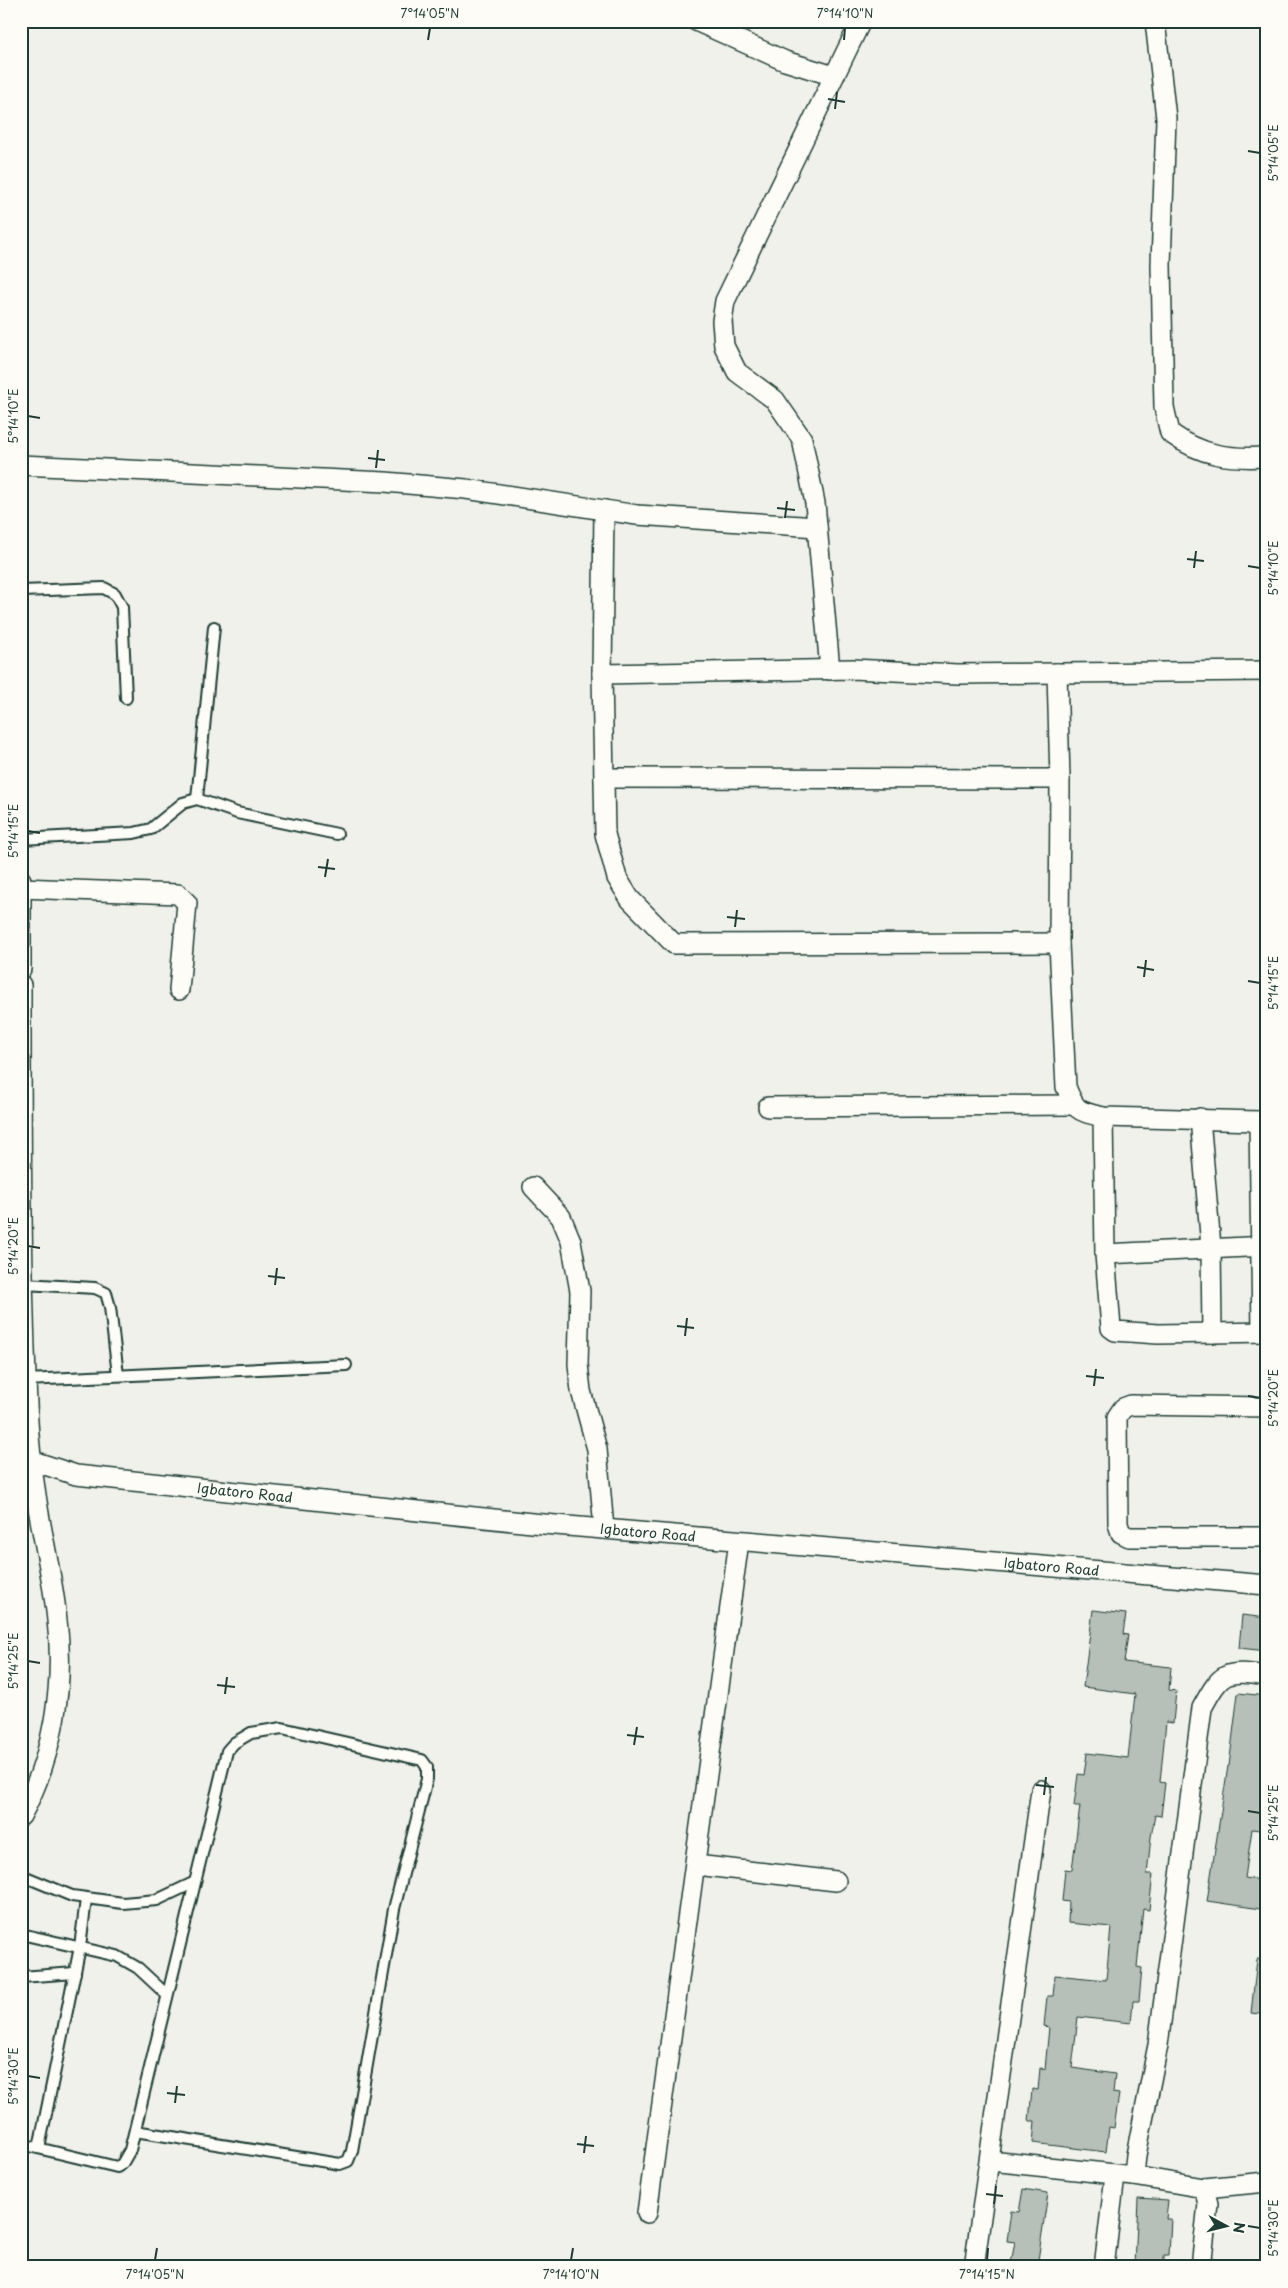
<svg xmlns="http://www.w3.org/2000/svg" width="1288" height="2288" font-family="'Playpen Sans',sans-serif">
<style>
.building{fill:#b6bfb8;stroke:#1f3d34}
.lines{fill:none;stroke-linecap:round;stroke-linejoin:round}
.service-casing{stroke:#1f3d34;stroke-width:14}
.minor-casing{stroke:#1f3d34;stroke-width:22}
.service{stroke:#fdfcf7;stroke-width:10}
.minor{stroke:#fdfcf7;stroke-width:19}
.ticks{fill:none;stroke:#1f3d34;stroke-width:2}
.labels{text-anchor:middle;stroke-width:4.5;stroke-linejoin:round;paint-order:stroke}
.street-label{font-size:14px;fill:#1f3d34;stroke:#fdfcf7}
.neatline{fill:none;stroke:#1f3d34;stroke-width:2}
.ticks-label{font-size:12px;text-anchor:middle;fill:#1f3d34}
</style>
<rect width="100%" height="100%" fill="#f0f1eb"/>
<filter id="ink" filterUnits="userSpaceOnUse"><feTurbulence type="fractalNoise" baseFrequency=".02" numOctaves="2"/><feDisplacementMap in="SourceGraphic" scale="10" xChannelSelector="R" yChannelSelector="G"/><feConvolveMatrix kernelMatrix="1 2 1 2 8 2 1 2 1" color-interpolation-filters="sRGB"/></filter>
<g filter="url(#ink)">
<g class="building">
<polygon points="1093,1610 1126,1614 1123,1634 1128,1635 1124,1662 1171,1667 1169,1690 1176,1691 1173,1723 1166,1722 1160,1782 1165,1783 1161,1816 1155,1815 1151,1837 1147,1874 1153,1874 1149,1910 1143,1909 1137,1967 1142,1968 1139,2001 1133,2001 1131,2023 1078,2017 1072,2068 1115,2074 1113,2093 1119,2094 1114,2128 1109,2127 1106,2152 1033,2143 1035,2121 1029,2121 1032,2089 1038,2090 1040,2068 1045,2069 1049,2027 1044,2026 1047,1996 1053,1996 1055,1975 1106,1980 1111,1927 1068,1923 1069,1902 1062,1901 1065,1869 1072,1870 1080,1806 1074,1806 1078,1774 1084,1775 1087,1753 1128,1758 1135,1694 1083,1687"/>
<polygon points="1242,1615 1267,1618 1267,1651 1239,1648"/>
<polygon points="1238,1693 1267,1696 1267,1721 1261,1769 1267,1770 1267,1831 1252,1829 1245,1878 1267,1881 1267,1910 1207,1901 1228,1766 1229,1766"/>
<polygon points="1257,1959 1267,1960 1267,2015 1251,2013"/>
<polygon points="1023,2189 1048,2193 1037,2267 1011,2263 1015,2242 1007,2241 1011,2211 1019,2212"/>
<polygon points="1138,2198 1168,2200 1166,2219 1171,2219 1169,2255 1164,2255 1164,2267 1135,2267"/>
</g>
<g class="lines">
<defs>
<g id="service">
<polyline points="21,591 104,588 115,594 122,607 126,698"/>
<polyline points="197,799 214,627"/>
<polyline points="21,839 134,833 151,829 183,803 197,799 237,813 337,834"/>
<polyline points="24,1284 95,1288 106,1293 110,1307 118,1375"/>
<polyline points="26,1380 346,1365"/>
<polyline points="21,1875 72,1896 123,1903 157,1900 193,1883"/>
<polyline points="21,1934 117,1956 138,1968 167,1995"/>
<polyline points="21,1977 75,1973"/>
<polyline points="21,2144 117,2167 122,2164 130,2150 227,1751 234,1743 251,1733 282,1728 422,1760 427,1767 427,1779 394,1909 352,2151 348,2161 340,2164 135,2131"/>
<polyline points="39,2148 80,1947 86,1899"/>
</g>
<g id="minor">
<polyline points="696,21 785,61 834,76"/>
<path d="M1155,21L1166,118L1161,265L1164,407L1170,433C1202,456 1229,459 1267,457"/>
<polyline points="21,465 385,482 466,489 637,515 817,527"/>
<polyline points="604,510 602,674 605,834 617,878 630,899 674,944 1059,943"/>
<polyline points="830,670 815,503 802,439 775,400 737,372 724,346 722,321 725,301 861,21"/>
<path d="M1057,673L1060,779L1059,943L1066,1087C1076,1112 1078,1111 1103,1117L1259,1121L1267,1119"/>
<polyline points="602,674 852,669 958,674 1267,671"/>
<polyline points="604,778 1060,779"/>
<polyline points="21,880 21,969"/>
<polyline points="21,888 178,894 187,903 179,990"/>
<path d="M21,985C21,1116 21,1247 26,1377C27,1416 30,1457 36,1495C42,1537 53,1578 57,1620C65,1685 53,1758 21,1816"/>
<polyline points="768,1107 1073,1105"/>
<polyline points="1103,1117 1105,1254 1111,1328 1115,1331 1158,1334 1267,1332"/>
<polyline points="1200,1118 1211,1247 1212,1333"/>
<polyline points="1259,1121 1262,1332"/>
<polyline points="533,1187 561,1217 571,1241 580,1291 578,1364 581,1391 597,1449 604,1529"/>
<polyline points="1105,1254 1267,1246"/>
<polyline points="1267,1407 1131,1405 1123,1408 1117,1417 1118,1524 1121,1533 1129,1537 1267,1537"/>
<path id="s1" d="M33,1461L76,1475L532,1523L1267,1585"/>
<polyline points="696,1865 836,1881"/>
<polyline points="990,2161 1134,2176 1204,2188 1208,2204 1201,2267"/>
<path d="M1134,2176L1136,2155L1158,2045L1202,1708C1222,1671 1225,1670 1267,1676"/>
<polyline points="1204,2188 1267,2182"/>
<polyline points="647,2213 739,1541"/>
<polyline points="974,2267 1041,1790"/>
<polyline points="1104,2267 1115,2176"/>
</g>
</defs>
<use href="#service" class="service-casing"/>
<use href="#minor" class="minor-casing"/>
<use href="#service" class="service"/>
<use href="#minor" class="minor"/>
</g>
</g>
<path class="ticks" d="M428,40L430,28M844,40L845,28M828,99L845,102M835,109L837,92M1248,151L1260,153M28,416L40,418M368,458L385,460M376,468L378,450M777,508L795,510M785,518L787,501M1187,559L1204,561M1248,566L1260,568M1194,568L1196,551M28,831L40,833M318,867L335,869M325,877L328,859M727,917L745,919M735,927L737,910M1137,967L1154,970M1144,977L1146,960M1248,981L1260,983M28,1246L40,1248M268,1276L285,1278M275,1285L277,1268M677,1326L694,1328M685,1336L687,1318M1086,1376L1104,1378M1094,1386L1096,1369M1248,1396L1260,1398M28,1661L40,1663M217,1685L235,1687M225,1694L227,1677M627,1735L644,1737M634,1745L637,1727M1036,1785L1054,1787M1044,1795L1046,1777M1248,1811L1260,1813M28,2076L40,2078M167,2093L185,2095M175,2103L177,2086M577,2144L594,2146M584,2153L586,2136M986,2194L1003,2196M994,2204L996,2186M1248,2226L1260,2228M155,2260L157,2248M571,2260L573,2248M987,2260L988,2248"/>
<g class="labels">
<g class="street-label">
<text dy="5" stroke="none"><textPath href="#s1" startOffset="215">Igbatoro Road</textPath></text>
<text dy="5" stroke="none"><textPath href="#s1" startOffset="620">Igbatoro Road</textPath></text>
<text dy="5" stroke="none"><textPath href="#s1" startOffset="1025">Igbatoro Road</textPath></text>
</g>
</g>
<rect width="1288" height="2288" fill="none" stroke="#fdfcf7" stroke-width="55"/>
<g transform="translate(1226 2226) rotate(97)" stroke="#fdfcf7" stroke-width="4" paint-order="stroke">
<path d="M0-4L9 19L0 12L-9 19Z" fill="#1f3d34"/>
<text y="-8" font-size="14" font-weight="bold" text-anchor="middle" fill="#1f3d34">N</text>
</g>
<rect x="28" y="28" width="1232" height="2232" class="neatline"/>
<g class="ticks-label">
<text x="430" y="18">7°14'05"N</text>
<text x="845" y="18">7°14'10"N</text>
<text transform="translate(1274 153) rotate(-90)" y="4">5°14'05"E</text>
<text transform="translate(14 416) rotate(-90)" y="4">5°14'10"E</text>
<text transform="translate(1274 568) rotate(-90)" y="4">5°14'10"E</text>
<text transform="translate(14 831) rotate(-90)" y="4">5°14'15"E</text>
<text transform="translate(1274 983) rotate(-90)" y="4">5°14'15"E</text>
<text transform="translate(14 1246) rotate(-90)" y="4">5°14'20"E</text>
<text transform="translate(1274 1398) rotate(-90)" y="4">5°14'20"E</text>
<text transform="translate(14 1661) rotate(-90)" y="4">5°14'25"E</text>
<text transform="translate(1274 1813) rotate(-90)" y="4">5°14'25"E</text>
<text transform="translate(14 2076) rotate(-90)" y="4">5°14'30"E</text>
<text transform="translate(1274 2228) rotate(-90)" y="4">5°14'30"E</text>
<text x="155" y="2279">7°14'05"N</text>
<text x="571" y="2279">7°14'10"N</text>
<text x="987" y="2279">7°14'15"N</text>
</g>
</svg>
